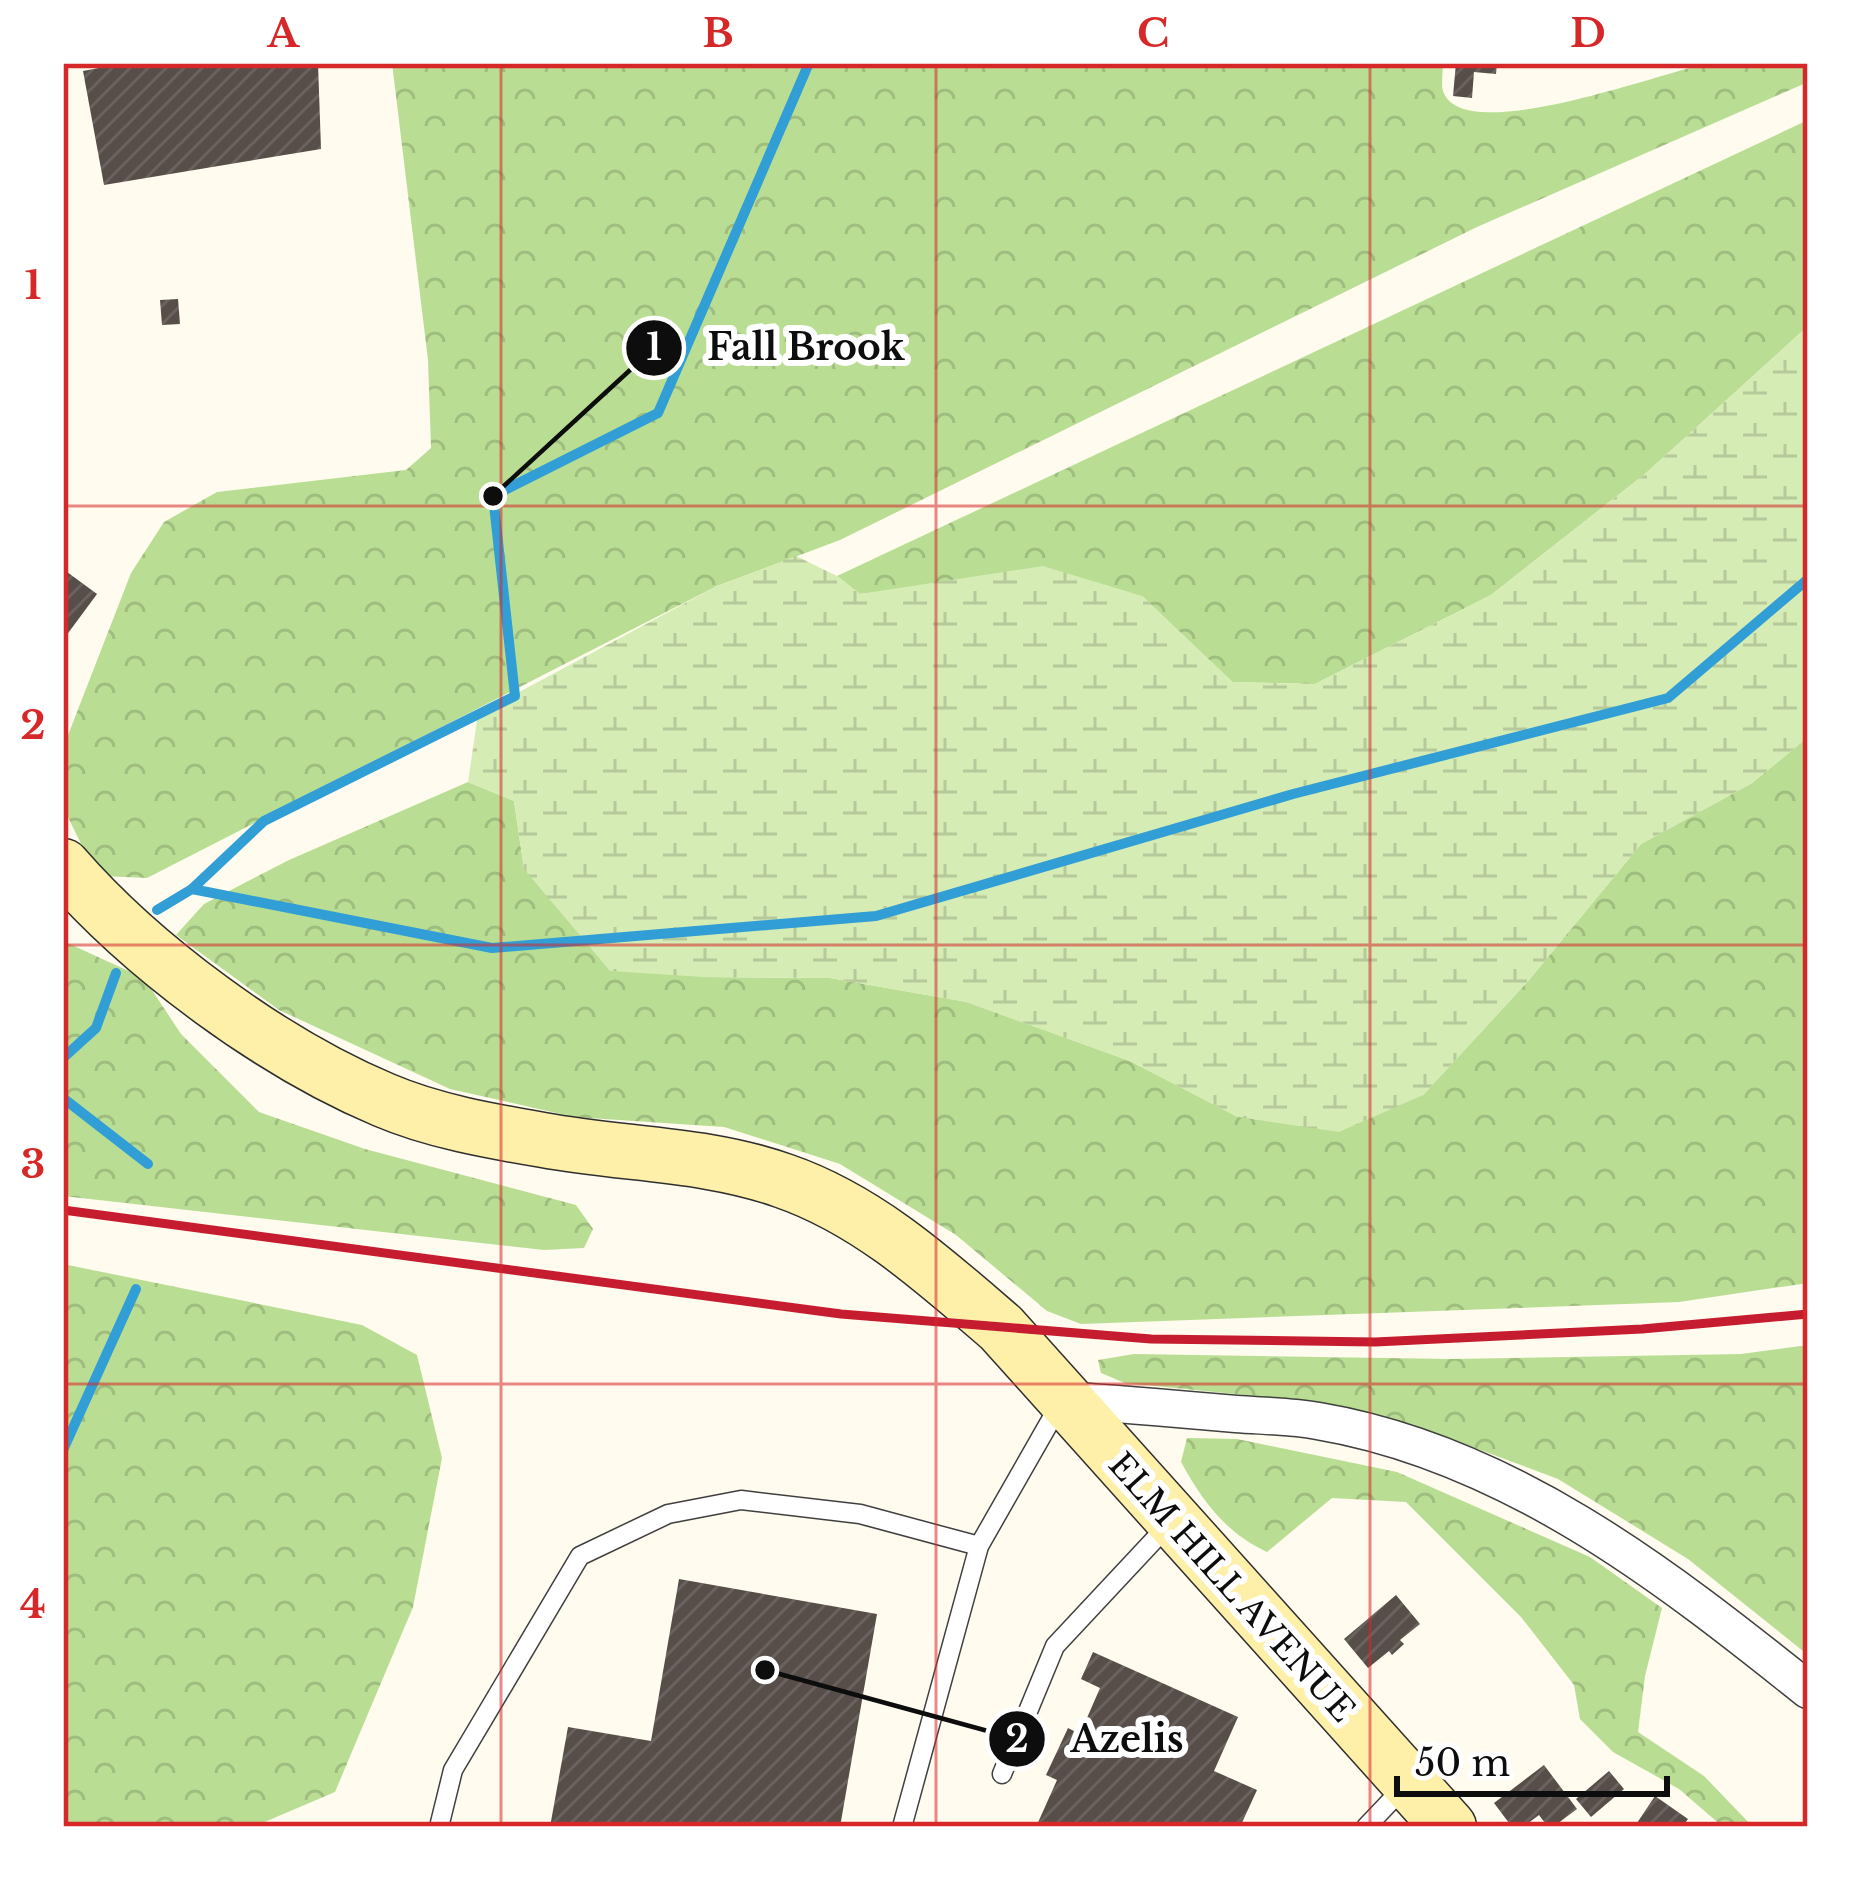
<svg xmlns="http://www.w3.org/2000/svg" width="1871" height="1890" font-family="'Libre Baskerville',serif">
<style>
.forest{fill:url(#forest-crowns)}
.wetland{fill:url(#wetland-marsh)}
.lines{fill:none;stroke-linecap:round;stroke-linejoin:round}
.stream{stroke:#319ed6;stroke-width:10}
.building{fill:url(#building-hatch)}
.service-casing{stroke:#404040;stroke-width:21}
.minor-casing{stroke:#404040;stroke-width:39}
.secondary-casing{stroke:#2f2f2f;stroke-width:57}
.service{stroke:#fff;stroke-width:18}
.minor{stroke:#fff;stroke-width:36}
.secondary{stroke:#fff0a9;stroke-width:54}
.rail{stroke:#c61c2f;stroke-width:9}
.grid{fill:none;stroke:#d62828;stroke-width:3;stroke-opacity:0.55}
.labels{text-anchor:middle;stroke-width:12;stroke-linejoin:round;paint-order:stroke}
.street-label{font-size:33px;fill:#0d0d0d;stroke:#fff}
.leader{fill:none;stroke:#0d0d0d;stroke-width:4.5}
.callout-dot{fill:#0d0d0d;stroke:#fff;stroke-width:4.5}
.mark-label{font-size:36px;text-anchor:middle;font-weight:bold;fill:#fff}
.callout-label{font-size:36px;text-anchor:middle;font-weight:bold;fill:#0d0d0d;stroke:#fff;stroke-width:12;stroke-linejoin:round;paint-order:stroke}
.neatline{fill:none;stroke:#d62828;stroke-width:4.5}
.grid-label{font-size:39px;text-anchor:middle;font-weight:bold;fill:#d62828}
</style>
<defs>
<pattern id="forest-crowns" width="20" height="18" patternUnits="userSpaceOnUse" patternTransform="scale(3)"><rect width="20" height="18" fill="#b9de93"/><path d="M2 6a3 3 0 1 1 6 0M12 15a3 3 0 1 1 6 0" fill="none" stroke="#9ebd7e"/></pattern>
<pattern id="wetland-marsh" width="20" height="14" patternUnits="userSpaceOnUse" patternTransform="scale(3)"><rect width="20" height="14" fill="#d5ecb5"/><path d="M1 5h8M5 5V1M11 12h8M15 12V8" fill="none" stroke="#b6c99a"/></pattern>
<pattern id="building-hatch" width="6" height="6" patternUnits="userSpaceOnUse" patternTransform="scale(3)"><rect width="6" height="6" fill="#574d49"/><path d="M-1 1l2-2M0 6l6-6M5 7l2-2" fill="none" stroke="#6a625f"/></pattern>
</defs>
<rect width="100%" height="100%" fill="#fffbee"/>
<g class="forest">
<path d="M392,63H1443C1443,71 1441,84 1443,91C1462,149 1665,71 1706,64C1738,58 1776,63 1808,63V82L1477,227L840,540L717,586L147,878L102,876L86,854L63,807V748L131,573L164,522L217,492L406,470L431,448L428,360Z"/>
<polygon points="1808,120 1808,326 1645,474 1491,595 1315,684 1232,682 1142,596 935,585 860,594 837,576"/>
<polygon points="1808,737 1808,1283 1679,1302 1081,1324 1047,1311 956,1235 840,1164 724,1127 574,1117 450,1089 279,1010 176,935 204,904 289,860 468,782 514,801 524,869 703,977 830,978 967,1002 1130,1061 1238,1117 1423,1095 1529,980 1641,844 1752,783"/>
<polygon points="63,941 144,978 181,1034 259,1112 365,1149 576,1205 593,1229 584,1248 544,1250 63,1196"/>
<polygon points="63,1264 362,1325 417,1355 442,1458 413,1607 335,1792 253,1827 63,1827"/>
<polygon points="1808,1345 1808,1655 1688,1559 1558,1479 1411,1424 1285,1399 1125,1383 1101,1373 1098,1360 1134,1354 1451,1359 1741,1354"/>
<path d="M1187,1438L1237,1439L1397,1472L1590,1557L1662,1608L1645,1676L1638,1732L1704,1776L1753,1827H1723L1679,1789L1613,1752L1580,1719L1574,1685L1521,1617L1406,1502L1332,1498L1267,1552C1226,1533 1203,1502 1181,1462Z"/>
</g>
<polygon class="wetland" points="1808,326 1808,737 1752,783 1641,844 1529,980 1423,1095 1339,1132 1238,1117 1130,1061 966,1002 830,978 703,977 610,971 524,869 514,801 468,782 478,714 717,586 796,556 837,576 860,594 1043,566 1142,596 1233,682 1315,684 1491,595 1645,474"/>
<g class="lines">
<g class="stream">
<polyline points="192,889 492,948 876,916 1293,794 1668,698 1808,579"/>
<polyline points="157,910 192,889 264,821 515,696 493,496 658,413 809,63"/>
<polyline points="63,1058 96,1028 116,973"/>
<polyline points="63,1098 148,1164"/>
<polyline points="63,1450 136,1289"/>
</g>
</g>
<g class="building">
<polygon points="125,63 318,63 321,149 104,185 83,71"/>
<polygon points="1456,63 1497,63 1496,74 1474,72 1472,98 1453,96"/>
<polygon points="178,299 180,324 162,325 160,300"/>
<polygon points="63,569 97,594 63,640"/>
<polygon points="679,1579 877,1614 840,1827 550,1827 568,1727 651,1741"/>
<polygon points="1396,1595 1420,1624 1400,1640 1404,1644 1392,1655 1389,1651 1368,1668 1344,1639"/>
<polygon points="1093,1652 1238,1717 1214,1771 1257,1790 1240,1827 1036,1827 1057,1780 1046,1775 1068,1728 1080,1734 1100,1688 1081,1679"/>
<polygon points="1544,1765 1577,1809 1553,1827 1548,1827 1539,1815 1523,1827 1512,1827 1494,1803"/>
<polygon points="1609,1771 1624,1789 1591,1817 1576,1799"/>
<polygon points="1655,1796 1688,1819 1682,1827 1643,1827 1637,1823"/>
</g>
<g class="lines">
<defs>
<g id="service">
<polyline points="1002,1774 1055,1646 1169,1524"/>
<polyline points="439,1827 453,1770 580,1556 668,1514 741,1500 860,1514 979,1546"/>
<polyline points="902,1827 979,1546 1060,1404"/>
<polyline points="1366,1827 1404,1787"/>
</g>
<path id="minor" d="M1063,1400C1120,1404 1178,1409 1236,1414C1263,1416 1291,1416 1318,1421C1507,1453 1662,1573 1808,1690"/>
<path id="secondary" d="M63,866C143,958 272,1053 384,1100C433,1121 490,1131 543,1140C624,1155 706,1153 784,1181C868,1210 936,1272 1001,1328L1449,1827"/>
</defs>
<use href="#service" class="service-casing"/>
<use href="#minor" class="minor-casing"/>
<use href="#secondary" class="secondary-casing"/>
<use href="#service" class="service"/>
<use href="#minor" class="minor"/>
<use href="#secondary" class="secondary"/>
<polyline class="rail" points="63,1210 841,1314 1151,1339 1375,1342 1642,1329 1808,1314"/>
</g>
<path class="grid" d="M501,63V1827M936,63V1827M1370,63V1827M63,506H1808M63,945H1808M63,1384H1808"/>
<g class="labels">
<g class="street-label">
<text transform="translate(1232 1587) rotate(48)" y="12">ELM HILL AVENUE</text>
</g>
</g>
<path class="leader" d="M493 496L654 348M765 1670L1017 1739"/>
<g class="callout-dot">
<circle cx="493" cy="496" r="12"/>
<circle cx="765" cy="1670" r="12"/>
<circle cx="654" cy="348" r="30"/>
<circle cx="1017" cy="1739" r="30"/>
</g>
<g class="mark-label">
<text x="654" y="360">1</text>
<text x="1017" y="1752">2</text>
</g>
<g class="callout-label">
<text x="806" y="360">Fall Brook</text>
<text x="1127" y="1752">Azelis</text>
</g>
<rect width="1871" height="1890" fill="none" stroke="#ffffff" stroke-width="132"/>
<path d="M1397 1776v18h270v-18" fill="none" stroke="#0d0d0d" stroke-width="6"/>
<text x="1415" y="1776" font-size="36" fill="#0d0d0d" stroke="#ffffff" stroke-width="9" paint-order="stroke">50 m</text>
<rect x="66" y="66" width="1739" height="1758" class="neatline"/>
<g class="grid-label">
<text x="283" y="47">A</text>
<text x="718" y="47">B</text>
<text x="1153" y="47">C</text>
<text x="1588" y="47">D</text>
<text x="33" y="299">1</text>
<text x="33" y="739">2</text>
<text x="33" y="1178">3</text>
<text x="33" y="1618">4</text>
</g>
</svg>
